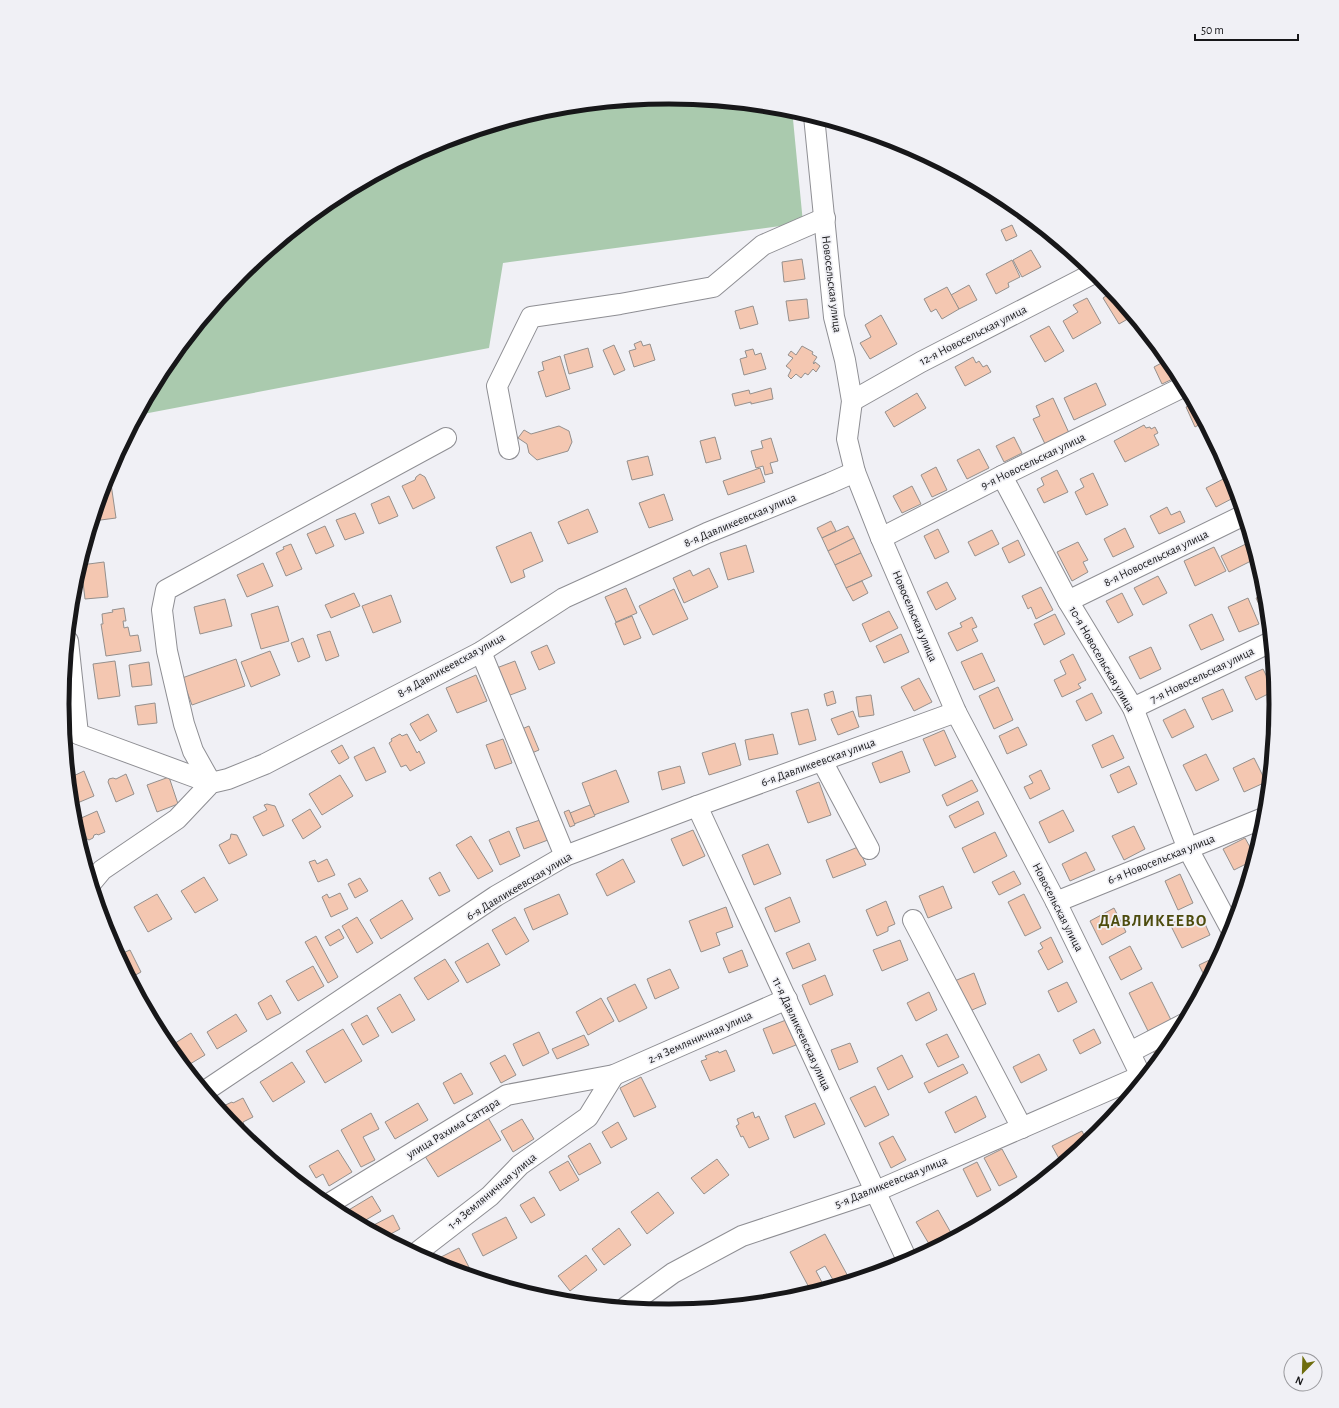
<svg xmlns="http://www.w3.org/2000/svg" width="1339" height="1408" font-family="'Alegreya Sans',sans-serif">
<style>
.green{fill:#aacaae}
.building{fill:#f4c7b1;stroke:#95908d}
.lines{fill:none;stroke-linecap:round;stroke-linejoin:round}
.minor-casing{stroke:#8e8e93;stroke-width:22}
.minor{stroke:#fff;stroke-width:20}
.labels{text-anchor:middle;stroke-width:3.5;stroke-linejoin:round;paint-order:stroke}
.street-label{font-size:12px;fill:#171719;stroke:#f0f0f5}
.district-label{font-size:16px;font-weight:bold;letter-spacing:1px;fill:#4d4c0e;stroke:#f0f0f5}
.rim{fill:none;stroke:#171719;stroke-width:5}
</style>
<rect width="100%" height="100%" fill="#f0f0f5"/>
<polygon class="green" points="670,97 792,109 803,223 503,263 489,348 138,415 165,366 240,274 332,199 437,143 551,108"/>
<g class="building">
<polygon points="1012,225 1017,236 1006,241 1001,230"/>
<polygon points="1031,250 1041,267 1022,277 1013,260"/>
<polygon points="802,259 805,279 784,282 782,262"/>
<polygon points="1012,260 1020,277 1008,283 1009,287 996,294 986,274"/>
<polygon points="969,285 977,300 959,309 951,295"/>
<polygon points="947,287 959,309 942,319 936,309 931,312 924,299"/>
<polygon points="1113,291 1133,316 1119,324 1103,298"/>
<polygon points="1087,298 1101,323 1073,339 1063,321 1078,312 1073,305"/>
<polygon points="807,299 809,318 789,321 786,301"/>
<polygon points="753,306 758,324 740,329 735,311"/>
<polygon points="881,315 897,344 870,359 860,343 871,337 865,325"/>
<polygon points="1049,326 1064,351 1045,362 1030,336"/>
<polygon points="641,341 643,346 650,344 655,360 634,367 629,351 636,349 634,344"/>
<polygon points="614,345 625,370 614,375 603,350"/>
<polygon points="802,346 813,352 812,354 817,357 813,363 814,364 815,362 820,366 816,372 813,369 808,375 805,373 801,378 796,374 791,379 788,376 791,370 786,366 793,358 788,355 791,351 796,355"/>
<polygon points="588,348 593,367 569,374 564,355"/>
<polygon points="753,349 755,355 761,353 766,369 744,375 740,359 747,357 745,351"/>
<polygon points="560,356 570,389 546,397 538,372 544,370 542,362"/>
<polygon points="973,357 976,363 979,361 983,367 987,365 991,372 965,386 955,367"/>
<polygon points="1169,359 1173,365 1179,376 1162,384 1154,367"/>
<polygon points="1096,383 1106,405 1074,420 1064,398"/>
<polygon points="771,388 773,399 751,404 751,402 735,406 732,394 749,390 750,394"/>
<polygon points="917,393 926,408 894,427 885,412"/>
<polygon points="1053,398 1069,433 1045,444 1033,419 1040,416 1036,406"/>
<polygon points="1194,403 1204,422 1195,427 1186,407"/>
<polygon points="1144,425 1146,428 1150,427 1151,429 1155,427 1158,433 1154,435 1159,445 1125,462 1114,441"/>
<polygon points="559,426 569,431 572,442 568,451 537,460 529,453 527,444 518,438 524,430 531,434"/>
<polygon points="715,437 721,459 706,463 700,441"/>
<polygon points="1014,437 1022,453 1004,462 996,446"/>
<polygon points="771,438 778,461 770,463 773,473 765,475 763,466 756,468 751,451 763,448 761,441"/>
<polygon points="979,449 989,468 967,479 957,460"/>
<polygon points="648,456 653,475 632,480 627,461"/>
<polygon points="936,467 947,490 932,497 921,475"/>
<polygon points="760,468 765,482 728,495 723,481"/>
<polygon points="1057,470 1068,492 1044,503 1037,489 1044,485 1041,478"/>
<polygon points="1093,473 1108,505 1086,515 1075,492 1084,487 1080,479"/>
<polygon points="420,474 425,477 435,498 413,509 402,486 415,480 416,477"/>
<polygon points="110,477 116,518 93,521 106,478"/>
<polygon points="1227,477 1237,496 1216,507 1206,488"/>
<polygon points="912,486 921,504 902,513 893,496"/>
<polygon points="664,494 673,520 649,528 639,503"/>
<polygon points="389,496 398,516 379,524 371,504"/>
<polygon points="1167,507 1171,515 1180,511 1185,522 1159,534 1150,516"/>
<polygon points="588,509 598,532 568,544 558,522"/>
<polygon points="355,513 364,533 345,540 336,520"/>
<polygon points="831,521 836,531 822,538 817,528"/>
<polygon points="325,526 334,546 316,554 307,534"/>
<polygon points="848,526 854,538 828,551 822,538"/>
<polygon points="1125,528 1134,547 1113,557 1104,539"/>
<polygon points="938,529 949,552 935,559 924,536"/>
<polygon points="992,530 999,544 975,556 968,542"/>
<polygon points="531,532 543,561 523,570 525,577 511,583 496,547"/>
<polygon points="854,538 861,553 835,565 828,551"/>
<polygon points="1018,540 1025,555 1009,563 1002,548"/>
<polygon points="1078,542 1088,560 1083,562 1088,572 1072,581 1057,552"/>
<polygon points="1250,542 1257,558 1229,572 1221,556"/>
<polygon points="291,544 302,569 286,576 276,553 284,549 283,547"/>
<polygon points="746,545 754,572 728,580 720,553"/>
<polygon points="1214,547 1226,571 1195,586 1184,561"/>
<polygon points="861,553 872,576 846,588 835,565"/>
<polygon points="104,562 108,597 85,599 81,565"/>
<polygon points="263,563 273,586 247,597 237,575"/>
<polygon points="709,568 718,587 684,603 673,578 690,570 693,576"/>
<polygon points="1158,576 1167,593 1143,605 1134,588"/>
<polygon points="862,581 868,593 853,601 846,588"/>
<polygon points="947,582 956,599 936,610 927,592"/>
<polygon points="1041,587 1053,610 1036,619 1031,607 1028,609 1022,596"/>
<polygon points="626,588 637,613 616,622 605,597"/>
<polygon points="674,589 688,619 653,635 639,606"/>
<polygon points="354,593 360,606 331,618 325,605"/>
<polygon points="1122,593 1133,615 1118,623 1106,601"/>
<polygon points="1266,593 1269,618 1266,619 1256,598"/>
<polygon points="391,595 401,622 373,633 362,606"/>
<polygon points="1248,598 1259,624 1239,632 1228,607"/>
<polygon points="225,599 232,626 200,634 194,607"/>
<polygon points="278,606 289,641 261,649 251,614"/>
<polygon points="124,608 126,621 123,621 124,628 128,627 130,636 138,635 141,651 106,656 101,624 103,624 102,614 113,612 112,610"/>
<polygon points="889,611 898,628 870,642 862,624"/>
<polygon points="1055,614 1065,634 1044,645 1034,624"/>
<polygon points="1212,614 1224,640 1201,650 1189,625"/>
<polygon points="632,616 641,638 624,645 615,623"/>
<polygon points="972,617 977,627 972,629 978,641 957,651 948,633 962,627 960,623"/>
<polygon points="330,631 339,656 326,661 317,635"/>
<polygon points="901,634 909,652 884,663 876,646"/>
<polygon points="303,638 310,657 298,662 291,643"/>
<polygon points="547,645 555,663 539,670 531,652"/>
<polygon points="1151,647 1161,669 1140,679 1129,657"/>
<polygon points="270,651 280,675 251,687 241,662"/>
<polygon points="982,653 995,681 974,690 961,662"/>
<polygon points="1073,654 1086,680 1078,684 1081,688 1062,697 1054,680 1066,674 1060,661"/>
<polygon points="236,659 245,686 192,705 182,678"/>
<polygon points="115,661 120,696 98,699 93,664"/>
<polygon points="515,661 526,689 505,697 494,669"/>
<polygon points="149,662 152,685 132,687 129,665"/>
<polygon points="1263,669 1274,691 1256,700 1245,677"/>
<polygon points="476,675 487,701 457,713 446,688"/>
<polygon points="919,678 932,702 914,711 901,687"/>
<polygon points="998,687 1013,720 994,729 979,696"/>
<polygon points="1223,689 1233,711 1212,720 1202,698"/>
<polygon points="833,691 836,703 827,706 824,694"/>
<polygon points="1092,693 1102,713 1086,721 1076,701"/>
<polygon points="871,695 874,715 859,717 856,697"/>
<polygon points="155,703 157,723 138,725 135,706"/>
<polygon points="808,709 816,740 799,745 791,713"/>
<polygon points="1185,709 1194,727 1172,738 1163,720"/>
<polygon points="853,711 859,727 838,735 831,719"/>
<polygon points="428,714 437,731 420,741 410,724"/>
<polygon points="529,726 539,750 527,755 517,731"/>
<polygon points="1018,727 1027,745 1007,754 999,736"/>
<polygon points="944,730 956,757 935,766 923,739"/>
<polygon points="400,734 402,736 407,734 417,753 419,751 425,763 410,771 406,765 401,767 389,743 392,741 391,739"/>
<polygon points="773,734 778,754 749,760 745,740"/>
<polygon points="1113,735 1124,758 1102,768 1092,745"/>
<polygon points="503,739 512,763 495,769 486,745"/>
<polygon points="735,743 741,765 709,775 702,753"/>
<polygon points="342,745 349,758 339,764 331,751"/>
<polygon points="374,747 386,772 366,781 354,757"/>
<polygon points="902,751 910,772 880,783 872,763"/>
<polygon points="1206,754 1219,780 1196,791 1183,765"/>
<polygon points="1254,758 1266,782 1244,792 1233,768"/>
<polygon points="680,766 685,783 662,790 658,772"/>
<polygon points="1129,766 1137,784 1118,793 1110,775"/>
<polygon points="616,770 629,802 594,815 582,783"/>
<polygon points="1041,770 1050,789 1030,799 1024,787 1033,783 1029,776"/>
<polygon points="84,771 94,796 75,804 71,793 69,778"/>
<polygon points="126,774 134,794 116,802 108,782 109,779 113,778 116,779"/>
<polygon points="340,775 353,796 322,815 309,794"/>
<polygon points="169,777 178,804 157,812 147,785"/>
<polygon points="972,780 978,791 947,806 942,795"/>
<polygon points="819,782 831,815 808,823 796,791"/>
<polygon points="978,801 984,814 955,828 949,816"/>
<polygon points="267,804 275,806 284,826 263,836 253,817 267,810 264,805"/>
<polygon points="590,805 595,816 574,824 570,813"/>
<polygon points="310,809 321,827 303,839 292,820"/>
<polygon points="569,810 575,825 570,827 564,812"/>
<polygon points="1063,810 1074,831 1049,843 1039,822"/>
<polygon points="97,811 105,832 98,835 97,834 94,835 93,838 89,840 87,839 79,819"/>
<polygon points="540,820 548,840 524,849 516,828"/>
<polygon points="1134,826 1145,849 1124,860 1112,836"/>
<polygon points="693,830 705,856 683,866 671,839"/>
<polygon points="509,831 520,856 500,865 489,840"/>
<polygon points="995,832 1007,856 974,873 962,848"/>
<polygon points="231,834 237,835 247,855 229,864 219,845 230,839"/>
<polygon points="471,836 493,871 478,879 456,845"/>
<polygon points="1245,838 1255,856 1254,860 1234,870 1223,849"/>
<polygon points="768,844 781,874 754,885 742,855"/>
<polygon points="858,847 866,865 833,878 826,860"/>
<polygon points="1086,852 1095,870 1070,881 1062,864"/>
<polygon points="327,859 335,875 318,882 309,862 315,860 317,864"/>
<polygon points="623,859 635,882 607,896 596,874"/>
<polygon points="1014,871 1021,884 999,895 992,882"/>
<polygon points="440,872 450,891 439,896 429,878"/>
<polygon points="1180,874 1193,903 1178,910 1165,881"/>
<polygon points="204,877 218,900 195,913 181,891"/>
<polygon points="360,878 368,891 355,898 348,884"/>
<polygon points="943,886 952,908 928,918 919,896"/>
<polygon points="340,893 348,909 331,917 322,897 327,894 329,898"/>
<polygon points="157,894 172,919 148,932 134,907"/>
<polygon points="559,894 568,914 533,930 524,909"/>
<polygon points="1024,894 1041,928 1025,936 1008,902"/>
<polygon points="790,897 800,922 775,932 765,908"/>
<polygon points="402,900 413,919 381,939 370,920"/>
<polygon points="886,901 895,924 888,927 888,931 877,936 866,910"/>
<polygon points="726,907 733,927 716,933 720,945 701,952 689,921"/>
<polygon points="1114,908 1126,932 1102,945 1090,921"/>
<polygon points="357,917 373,943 357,953 342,926"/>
<polygon points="515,917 529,941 506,955 492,930"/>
<polygon points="1202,917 1210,935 1182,948 1170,924 1181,919 1183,925"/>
<polygon points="339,929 344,938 330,946 325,937"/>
<polygon points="316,936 338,977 328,983 305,942"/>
<polygon points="1051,937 1063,962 1048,970 1038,951 1043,948 1040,943"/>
<polygon points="900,940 908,960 882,971 873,950"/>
<polygon points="488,943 500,965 467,983 455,962"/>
<polygon points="809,943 816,960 793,969 786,953"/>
<polygon points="1130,946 1142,969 1121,980 1109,957"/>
<polygon points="130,950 141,972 130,978 118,955"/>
<polygon points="742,950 748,966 729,973 723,958"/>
<polygon points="1222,954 1207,981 1199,965"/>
<polygon points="445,959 459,981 428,1000 414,978"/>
<polygon points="313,966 324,986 298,1001 286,981"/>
<polygon points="670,969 679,988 655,999 647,979"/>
<polygon points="974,973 986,1004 965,1013 952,982"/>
<polygon points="825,975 833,995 810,1005 802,985"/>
<polygon points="1067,982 1077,1002 1058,1012 1048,991"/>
<polygon points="1152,982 1171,1020 1148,1031 1129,993"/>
<polygon points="635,984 647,1008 619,1022 607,998"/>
<polygon points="929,992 937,1010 916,1021 907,1003"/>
<polygon points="400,994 415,1020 392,1033 377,1008"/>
<polygon points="271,995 281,1013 267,1020 258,1003"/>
<polygon points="601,998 614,1021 588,1035 576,1012"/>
<polygon points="236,1014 247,1031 217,1049 207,1032"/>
<polygon points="367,1015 379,1036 363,1045 351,1024"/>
<polygon points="786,1020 796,1045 773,1054 763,1029"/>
<polygon points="343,1029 362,1061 325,1083 306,1051"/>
<polygon points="1094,1029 1101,1043 1080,1054 1073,1040"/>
<polygon points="539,1032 549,1053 523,1066 513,1044"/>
<polygon points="191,1033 205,1055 185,1067 169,1047"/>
<polygon points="947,1034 959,1057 938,1067 926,1044"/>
<polygon points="584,1035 589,1045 557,1059 552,1049"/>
<polygon points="1174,1038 1174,1042 1159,1061 1152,1049"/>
<polygon points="850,1043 858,1062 839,1070 831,1050"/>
<polygon points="726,1050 735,1071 710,1081 701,1061 707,1059 705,1056 718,1051 719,1053"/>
<polygon points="1039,1054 1047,1070 1021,1083 1013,1067"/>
<polygon points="505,1055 516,1075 501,1083 490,1063"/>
<polygon points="902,1055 913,1077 888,1090 877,1068"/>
<polygon points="292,1062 305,1082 273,1102 260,1082"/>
<polygon points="963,1064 968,1073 929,1093 924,1083"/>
<polygon points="461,1073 473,1094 454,1104 443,1083"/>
<polygon points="641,1077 656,1107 634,1117 620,1088"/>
<polygon points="875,1086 889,1115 865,1127 850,1098"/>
<polygon points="976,1096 986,1117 955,1133 945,1112"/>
<polygon points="243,1098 253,1117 243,1122 244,1125 236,1129 219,1108 232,1102 233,1103"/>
<polygon points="418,1103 428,1120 395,1139 385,1122"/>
<polygon points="815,1103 825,1124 794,1138 785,1116"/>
<polygon points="753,1112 755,1118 759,1116 769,1139 749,1148 743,1136 741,1137 736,1126 739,1124 737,1119"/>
<polygon points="371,1113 379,1129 363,1137 375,1160 361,1167 341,1130"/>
<polygon points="487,1116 501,1140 438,1177 423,1153"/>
<polygon points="522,1119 534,1139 513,1152 501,1131"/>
<polygon points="618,1122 627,1139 611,1148 602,1132"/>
<polygon points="1082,1131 1088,1143 1062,1164 1052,1146"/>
<polygon points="893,1136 906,1160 891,1168 879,1143"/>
<polygon points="590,1143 601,1163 579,1175 568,1156"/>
<polygon points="1002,1149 1017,1177 999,1186 984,1158"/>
<polygon points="338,1150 352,1172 329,1186 323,1174 316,1178 309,1166"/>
<polygon points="717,1159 729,1175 704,1194 691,1178"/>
<polygon points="568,1161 579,1180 560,1191 549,1172"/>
<polygon points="977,1162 991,1190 977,1197 963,1169"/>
<polygon points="293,1172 299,1182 289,1174"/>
<polygon points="658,1192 674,1213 647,1234 631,1212"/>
<polygon points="372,1196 381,1211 359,1224 342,1214"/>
<polygon points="534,1197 545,1215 531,1223 520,1205"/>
<polygon points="938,1210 954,1238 932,1249 916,1222"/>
<polygon points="393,1215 400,1229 385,1237 368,1228"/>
<polygon points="506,1217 517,1238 483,1256 472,1234"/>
<polygon points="619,1228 631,1245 604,1265 592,1249"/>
<polygon points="825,1234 850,1280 836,1285 825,1266 816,1271 824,1286 812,1293 790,1252"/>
<polygon points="459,1248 470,1269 463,1273 437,1265 431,1262"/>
<polygon points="586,1255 597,1270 570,1291 558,1276"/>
<polygon points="533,1287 538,1296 524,1292"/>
</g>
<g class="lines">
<defs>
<g id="minor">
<polyline points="814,116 834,317 845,360 852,401 847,439 855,472 881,538 956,712 1056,902 1143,1080"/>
<polyline points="852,401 921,362 1096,272"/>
<polyline points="509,449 497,386 531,317 620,304 713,287 763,245 825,218"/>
<polyline points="1002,476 1068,601 1133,708 1188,849 1232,931"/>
<polyline points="881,538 1002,476 1185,386"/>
<polyline points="1068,601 1244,515"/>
<polyline points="68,641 78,734 211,783"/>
<polyline points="481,652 565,856"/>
<polyline points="1133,708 1271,642"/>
<polyline points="822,761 869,849"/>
<polyline points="211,783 193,751 184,724 167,651 162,610 166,590 446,438"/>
<polyline points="697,806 908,1262"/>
<polyline points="92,882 102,870 177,819 211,783 228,779 265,764 481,652 564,598 707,533 830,483 855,472"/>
<polyline points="1056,902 1266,817"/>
<polyline points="913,920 1022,1128"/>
<polyline points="1130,1052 1184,1024"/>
<polyline points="205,1091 496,896 565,856 697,806 956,712"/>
<polyline points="327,1205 507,1095 614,1075 787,999"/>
<polyline points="415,1254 490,1196 520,1165 588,1117 614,1075"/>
<polyline points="626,1307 673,1273 742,1236 874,1192 1141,1076"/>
</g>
</defs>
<use href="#minor" class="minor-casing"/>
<use href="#minor" class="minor"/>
</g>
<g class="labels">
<g class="street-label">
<text transform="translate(832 284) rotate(83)" y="4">Новосельская улица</text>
<text transform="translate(973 335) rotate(-27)" y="4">12-я Новосельская улица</text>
<text transform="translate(1033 461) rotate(-26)" y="4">9-я Новосельская улица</text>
<text transform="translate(740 520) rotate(-23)" y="4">8-я Давликеевская улица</text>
<text transform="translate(1156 558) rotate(-26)" y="4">8-я Новосельская улица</text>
<text transform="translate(915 616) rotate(67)" y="4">Новосельская улица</text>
<text transform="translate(1102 659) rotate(60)" y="4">10-я Новосельская улица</text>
<text transform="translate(451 665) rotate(-29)" y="4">8-я Давликеевская улица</text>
<text transform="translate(1202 675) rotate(-26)" y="4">7-я Новосельская улица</text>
<text transform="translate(818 762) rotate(-20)" y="4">6-я Давликеевская улица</text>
<text transform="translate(1161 859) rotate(-22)" y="4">6-я Новосельская улица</text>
<text transform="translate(519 886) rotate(-31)" y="4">6-я Давликеевская улица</text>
<text transform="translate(1058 907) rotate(63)" y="4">Новосельская улица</text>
<text transform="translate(802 1034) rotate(65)" y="4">11-я Давликеевская улица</text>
<text transform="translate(700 1037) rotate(-24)" y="4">2-я Земляничная улица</text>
<text transform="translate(453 1128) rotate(-31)" y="4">улица Рахима Саттара</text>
<text transform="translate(891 1182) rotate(-22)" y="4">5-я Давликеевская улица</text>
<text transform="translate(492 1191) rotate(-40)" y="4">1-я Земляничная улица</text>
</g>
<g class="district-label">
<text x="1153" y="926">ДАВЛИКЕЕВО</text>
</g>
</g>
<path d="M0 0H1339V1408H0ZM69 704a600 600 0 1 1 1200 0a600 600 0 1 1-1200 0Z" fill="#f0f0f5" fill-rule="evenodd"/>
<path class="rim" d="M69 704a600 600 0 1 1 1200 0a600 600 0 1 1-1200 0Z"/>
<g transform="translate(1303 1372) rotate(203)"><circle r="19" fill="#f0f0f5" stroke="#99999d"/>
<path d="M0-3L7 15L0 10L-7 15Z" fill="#6e6d0d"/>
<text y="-6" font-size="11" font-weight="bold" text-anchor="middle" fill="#171719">N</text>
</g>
<path d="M1195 34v6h103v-6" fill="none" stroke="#171719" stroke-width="2"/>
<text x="1201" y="34" font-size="12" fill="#171719" stroke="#f0f0f5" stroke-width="3" paint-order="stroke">50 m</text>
</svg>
